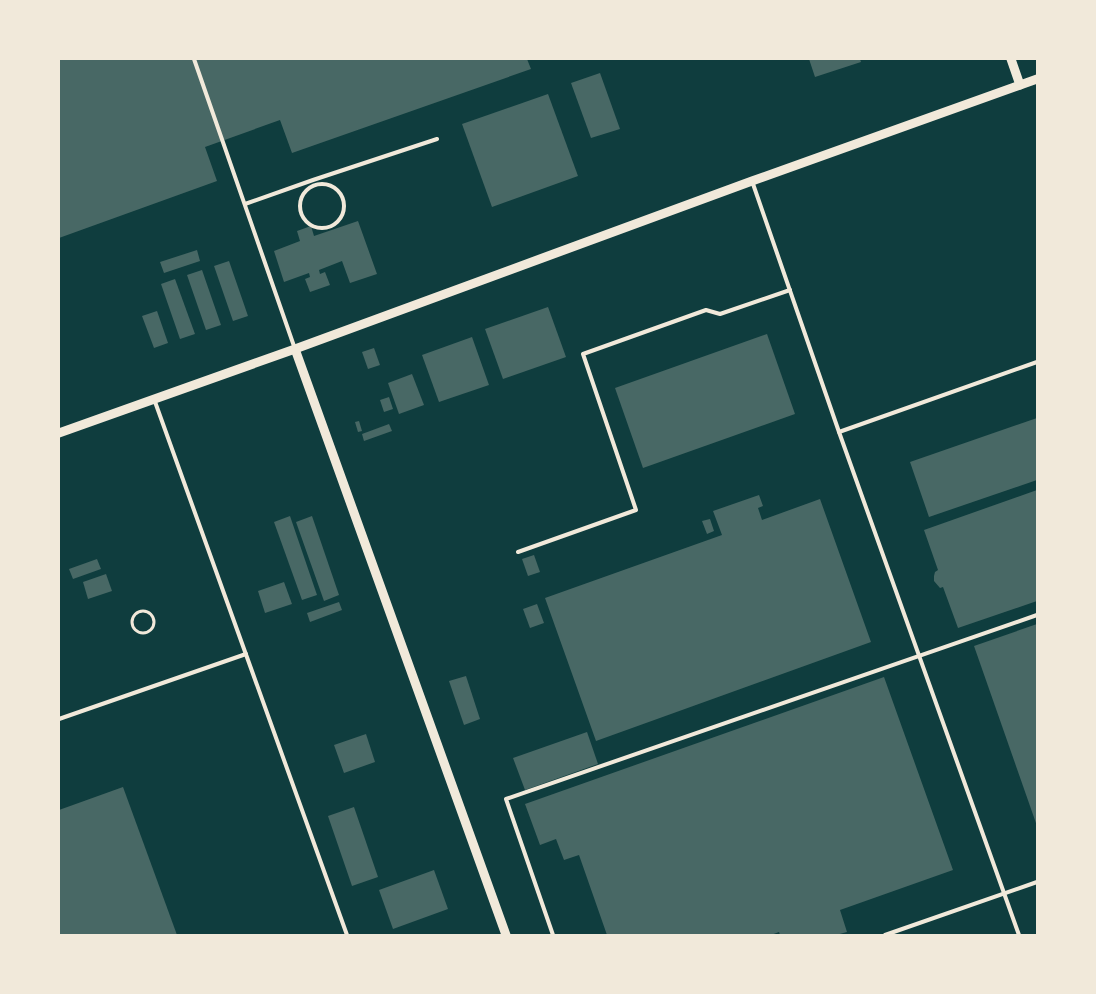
<svg xmlns="http://www.w3.org/2000/svg" width="1096" height="994" font-family="'Source Sans 3',sans-serif">
<style>
.building{fill:#486865}
.lines{fill:none;stroke-linecap:round;stroke-linejoin:round}
.path{stroke:#f1e9da;stroke-width:3}
.service{stroke:#f1e9da;stroke-width:4}
.tertiary{stroke:#f1e9da;stroke-width:9}
</style>
<rect width="100%" height="100%" fill="#0f3d3e"/>
<g class="building">
<polygon points="59,59 527,59 531,69 292,153 280,120 205,147 217,181 59,238"/>
<polygon points="809,59 860,59 861,62 815,77"/>
<polygon points="600,73 620,129 591,138 571,83"/>
<polygon points="548,94 578,176 492,207 462,124"/>
<polygon points="358,221 377,274 350,283 342,261 319,270 320,274 325,272 330,285 310,292 305,279 310,277 309,273 284,282 274,251 300,241 297,231 311,226 314,236"/>
<polygon points="197,250 200,261 164,273 160,262"/>
<polygon points="229,261 248,316 233,321 214,266"/>
<polygon points="202,270 221,325 206,330 187,275"/>
<polygon points="175,279 195,334 180,339 161,284"/>
<polygon points="548,307 566,357 503,379 485,329"/>
<polygon points="157,311 168,343 154,348 142,316"/>
<polygon points="767,334 795,414 643,468 615,388"/>
<polygon points="472,337 489,385 439,402 422,355"/>
<polygon points="374,348 380,365 368,369 362,352"/>
<polygon points="412,374 424,405 399,414 388,383"/>
<polygon points="389,397 393,409 384,412 380,400"/>
<polygon points="1037,418 1037,480 929,517 910,462"/>
<polygon points="359,421 362,431 358,432 355,422"/>
<polygon points="389,424 392,431 364,441 362,434"/>
<polygon points="1037,490 1037,601 958,628 943,587 940,588 934,581 934,576 935,572 938,570 924,530"/>
<polygon points="759,495 763,506 758,508 762,520 820,499 871,642 596,741 545,598 722,535 713,511"/>
<polygon points="290,516 317,595 302,600 274,522"/>
<polygon points="312,516 339,595 324,601 296,522"/>
<polygon points="710,519 714,531 707,534 702,521"/>
<polygon points="534,555 540,572 528,576 522,559"/>
<polygon points="97,559 101,569 73,579 69,569"/>
<polygon points="106,574 112,591 88,599 83,582"/>
<polygon points="284,582 292,604 265,613 258,591"/>
<polygon points="339,602 342,610 310,622 307,613"/>
<polygon points="537,604 544,623 530,628 523,609"/>
<polygon points="1037,624 1037,826 974,646"/>
<polygon points="466,676 480,719 464,725 449,681"/>
<polygon points="884,677 953,870 840,910 847,932 836,935 780,935 779,932 771,935 607,935 579,855 564,860 556,839 540,845 525,804"/>
<polygon points="587,732 598,764 525,790 513,758"/>
<polygon points="366,734 375,762 344,773 334,745"/>
<polygon points="123,787 177,935 59,935 59,810"/>
<polygon points="354,807 378,877 352,886 328,816"/>
<polygon points="434,870 448,909 393,929 379,890"/>
</g>
<g class="lines">
<circle class="path" cx="143" cy="622" r="11"/>
<g class="service">
<polyline points="194,59 295,349"/>
<polyline points="752,181 839,432 1019,935"/>
<circle cx="322" cy="206" r="22"/>
<polyline points="245,204 313,180 437,139"/>
<polyline points="154,399 347,935"/>
<polyline points="839,432 1037,362"/>
<polyline points="518,552 636,510 583,354 706,310 720,314 790,290"/>
<polyline points="59,719 246,654"/>
<polyline points="553,935 506,799 1037,615"/>
<polyline points="885,935 1037,882"/>
</g>
<g class="tertiary">
<polyline points="1011,59 1020,85"/>
<polyline points="295,349 506,935"/>
<polyline points="59,433 295,349 752,181 1037,79"/>
</g>
</g>
<rect width="1096" height="994" fill="none" stroke="#f1e9da" stroke-width="120"/>
</svg>
